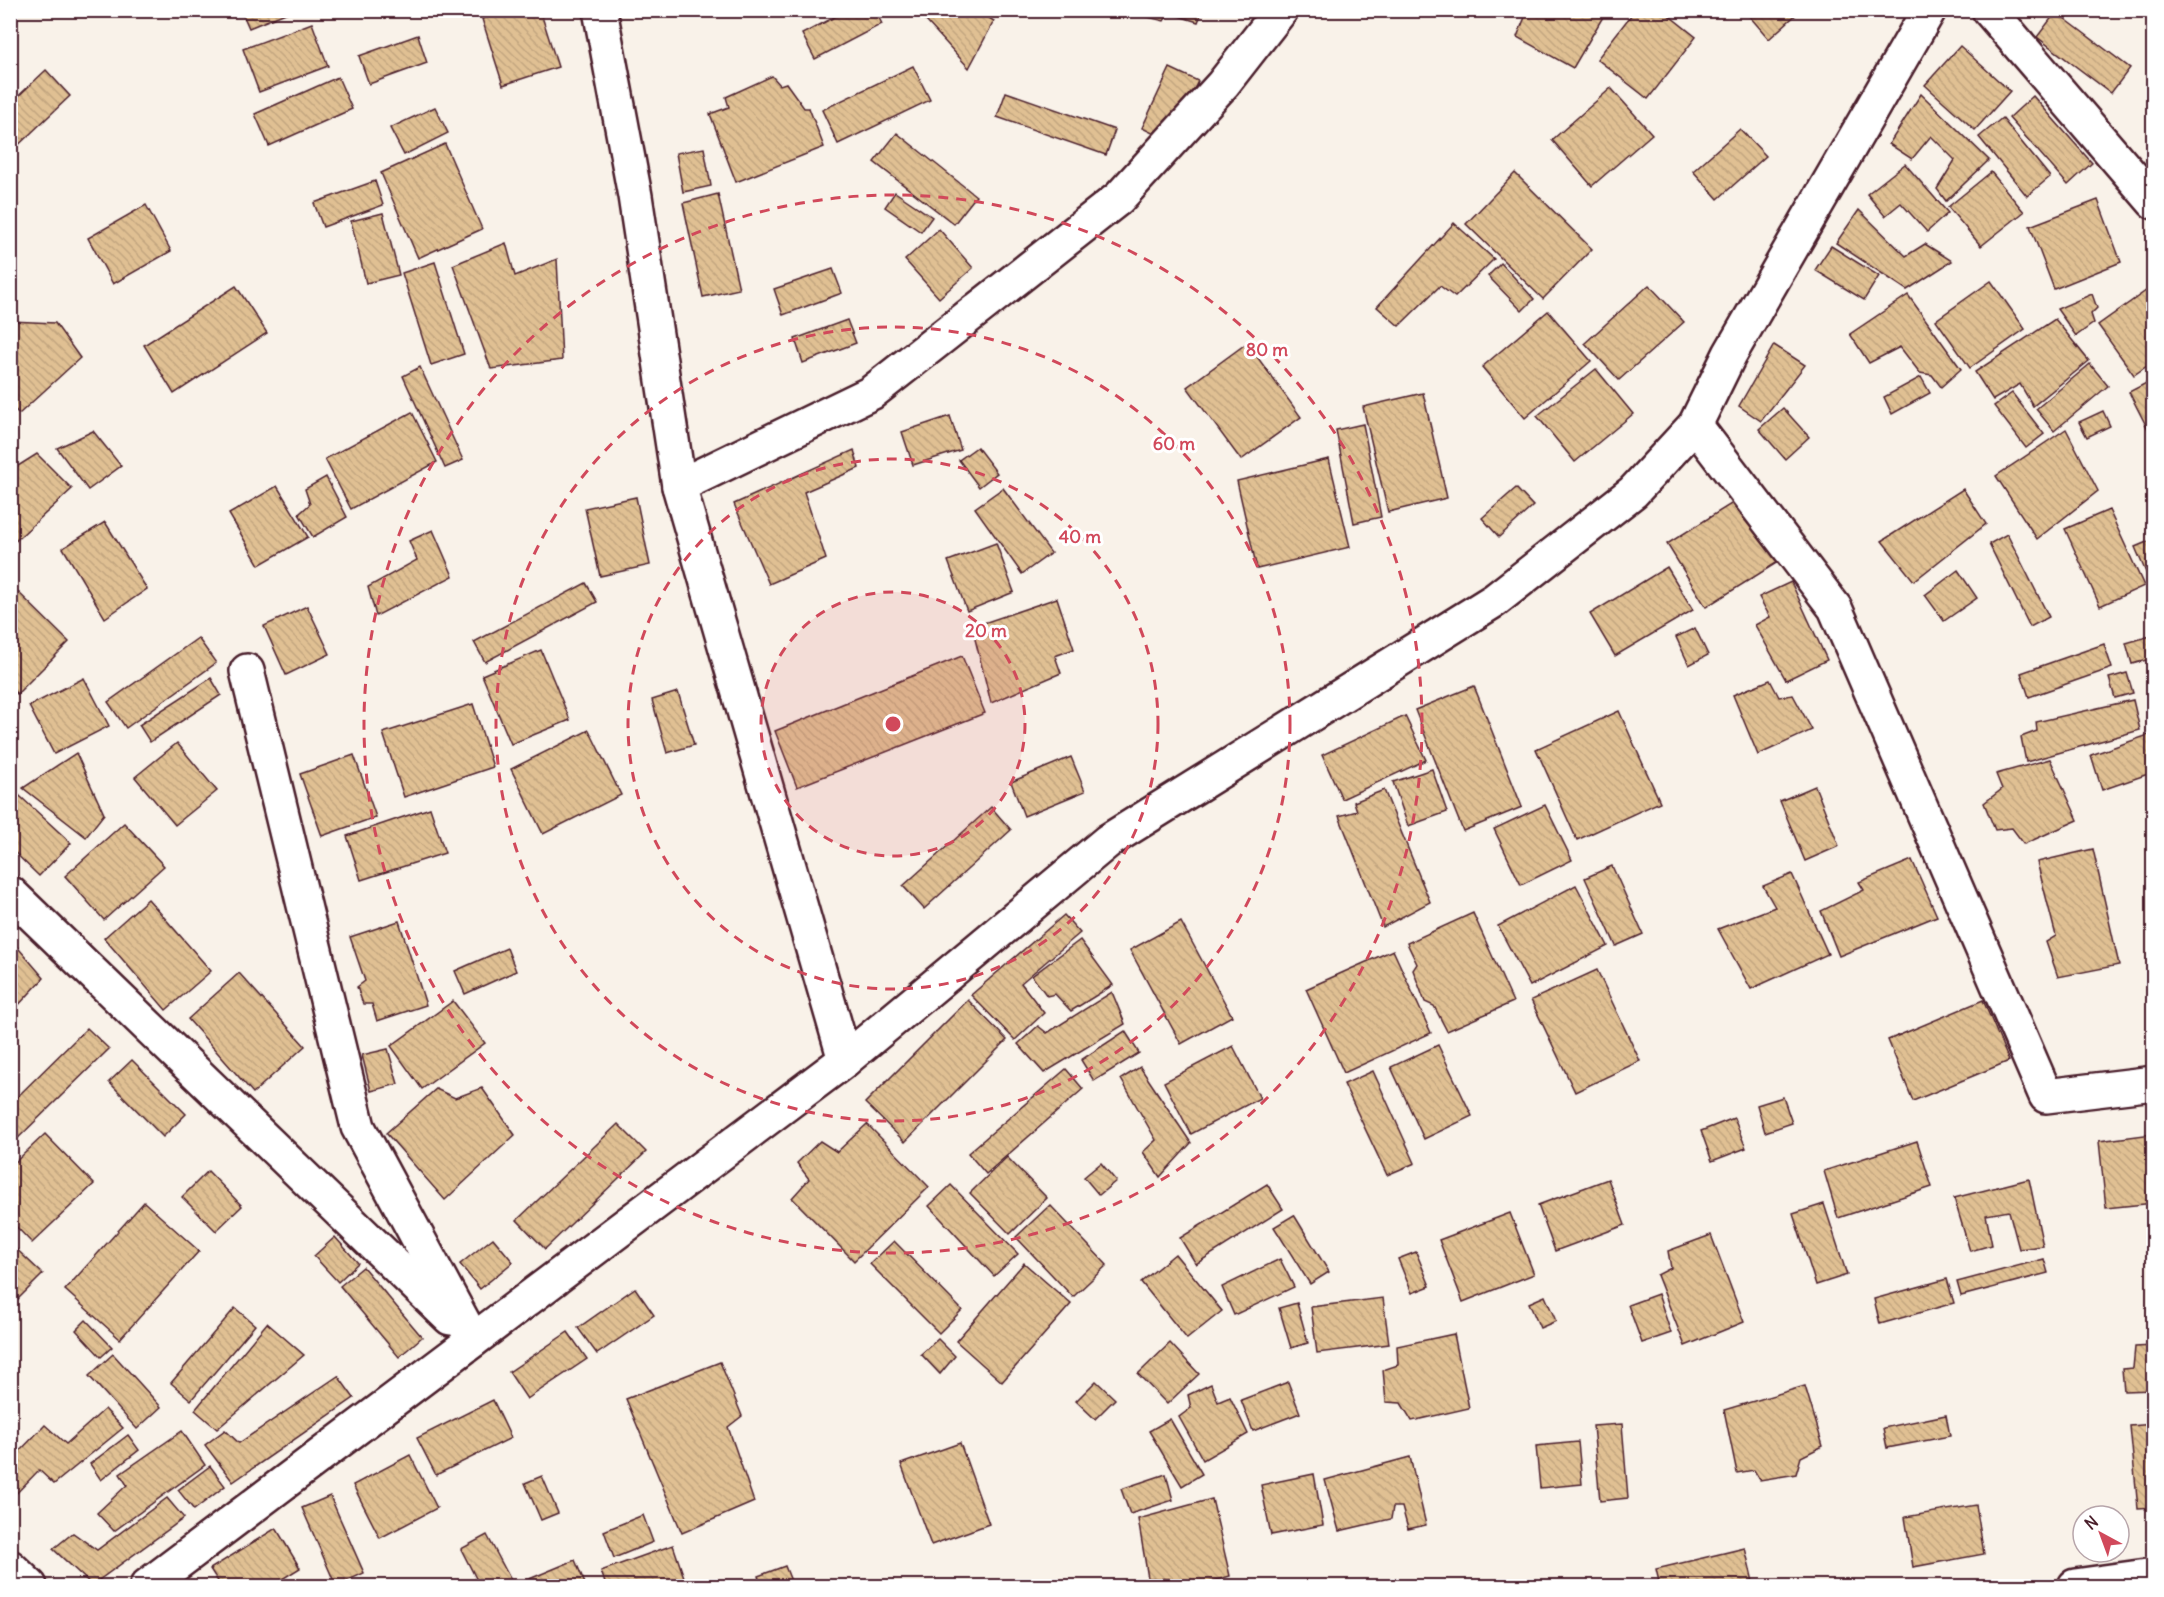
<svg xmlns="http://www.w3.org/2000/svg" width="2164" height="1597" font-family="Delius,sans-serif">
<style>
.building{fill:url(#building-back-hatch);stroke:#4a1f2b;stroke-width:1.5}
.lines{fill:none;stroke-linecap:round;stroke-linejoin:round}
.minor-casing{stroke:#4a1f2b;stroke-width:38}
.tertiary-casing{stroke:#4a1f2b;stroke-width:38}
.minor{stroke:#fff;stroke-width:33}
.tertiary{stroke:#fff;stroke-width:33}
.ring{fill:none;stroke:#d1495b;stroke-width:3;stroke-dasharray:10 8}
.centre{fill:#d1495b;stroke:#fff;stroke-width:3}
.ring-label{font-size:18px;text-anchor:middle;font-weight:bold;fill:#d1495b;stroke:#fff;stroke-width:6;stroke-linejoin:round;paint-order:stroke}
</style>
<defs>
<pattern id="building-back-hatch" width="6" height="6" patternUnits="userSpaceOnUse" patternTransform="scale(1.5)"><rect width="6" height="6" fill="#e0c093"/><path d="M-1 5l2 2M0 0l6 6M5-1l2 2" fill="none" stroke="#c2a57f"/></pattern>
</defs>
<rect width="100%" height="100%" fill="#f9f2e9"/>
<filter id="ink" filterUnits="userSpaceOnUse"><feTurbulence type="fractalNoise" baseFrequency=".0167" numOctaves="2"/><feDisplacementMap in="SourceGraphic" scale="12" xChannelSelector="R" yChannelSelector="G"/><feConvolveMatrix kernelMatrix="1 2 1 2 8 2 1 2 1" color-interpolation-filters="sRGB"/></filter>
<g filter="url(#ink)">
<g class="building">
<polygon points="241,10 293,10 249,28"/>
<polygon points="507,10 540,10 558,67 503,85 482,19"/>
<polygon points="848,10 875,10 882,24 815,59 802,34"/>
<polygon points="916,10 976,10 994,21 969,68"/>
<polygon points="1135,10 1203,10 1198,22 1169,13 1164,21 1135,14"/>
<polygon points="1515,10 1607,10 1573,68 1517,37 1525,17"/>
<polygon points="1635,10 1662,10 1696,37 1648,99 1597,59"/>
<polygon points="1744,10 1801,10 1769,39"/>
<polygon points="2056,12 2130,68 2111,93 2037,37"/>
<polygon points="312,23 328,66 259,92 243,49"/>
<polygon points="418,35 427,63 369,84 359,56"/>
<polygon points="1960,46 2010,91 1975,130 1925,85"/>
<polygon points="913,66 930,100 838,144 822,110"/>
<polygon points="1170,68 1198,81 1169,141 1142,128"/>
<polygon points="46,70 70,96 10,153 10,104"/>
<polygon points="772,76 780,85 786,83 804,108 809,108 824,147 736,182 710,114 729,107 726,97"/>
<polygon points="338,77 352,109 269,146 255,114"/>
<polygon points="1611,88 1652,134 1592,186 1552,140"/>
<polygon points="1006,92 1115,130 1106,155 997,117"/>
<polygon points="1921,94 1989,160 1946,201 1937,189 1955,160 1931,136 1912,159 1889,144"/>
<polygon points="2033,96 2092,163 2068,185 2009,118"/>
<polygon points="435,107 448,133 404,155 390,128"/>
<polygon points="2002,118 2050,177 2027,196 1979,137"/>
<polygon points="1740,129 1766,156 1718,199 1693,171"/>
<polygon points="897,133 976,196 954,224 874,162"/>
<polygon points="445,144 482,229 418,258 381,173"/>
<polygon points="704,148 711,186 683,192 676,153"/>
<polygon points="1905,164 1948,213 1927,232 1901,203 1885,216 1867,194"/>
<polygon points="1991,172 2024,212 1981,246 1948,207"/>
<polygon points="1515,173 1592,249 1543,299 1466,224"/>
<polygon points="375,181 383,205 323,227 314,203"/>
<polygon points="895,192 932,217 921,232 885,207"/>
<polygon points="718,194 739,289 703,297 683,203"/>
<polygon points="2098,200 2121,262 2054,289 2030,226"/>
<polygon points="146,205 171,251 113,284 88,238"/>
<polygon points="1859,210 1906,256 1925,244 1952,261 1907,290 1836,243"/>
<polygon points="383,213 399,275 366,283 351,221"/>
<polygon points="1454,223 1494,259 1455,297 1440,286 1399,326 1377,307"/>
<polygon points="939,229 973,268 939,298 905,260"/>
<polygon points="506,243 515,276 557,259 562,360 491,369 453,265"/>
<polygon points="1831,246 1879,276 1864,300 1815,270"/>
<polygon points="435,262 464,354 431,365 402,273"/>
<polygon points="1501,263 1534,299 1522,311 1488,276"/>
<polygon points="833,269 842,293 783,315 774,289"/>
<polygon points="1991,281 2025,329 1970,368 1936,320"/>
<polygon points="1649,285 1684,322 1619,380 1585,343"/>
<polygon points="236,286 267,333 174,394 144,345"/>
<polygon points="2150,288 2154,294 2154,361 2134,375 2098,325"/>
<polygon points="2092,294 2097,308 2091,314 2094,323 2076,336 2057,309"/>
<polygon points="1908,295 1961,369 1941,387 1932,375 1920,373 1900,347 1869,363 1850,334"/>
<polygon points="1548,311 1591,361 1525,418 1482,367"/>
<polygon points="2055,319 2089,361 2033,406 2020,384 1993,400 1975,372"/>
<polygon points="847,320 856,343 803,363 795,339"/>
<polygon points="10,321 55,323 80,358 19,414 10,404"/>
<polygon points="1247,343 1301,417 1241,460 1187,387"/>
<polygon points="1774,345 1805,365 1761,421 1739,406"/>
<polygon points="2090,364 2108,386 2054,431 2036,409"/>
<polygon points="420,367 463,460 445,468 403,376"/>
<polygon points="1596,369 1633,414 1575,462 1537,416"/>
<polygon points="1921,377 1930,393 1892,414 1884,397"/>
<polygon points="2154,379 2154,441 2129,392"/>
<polygon points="1423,393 1447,498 1388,512 1363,407"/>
<polygon points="2012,393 2044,434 2026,448 1994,406"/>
<polygon points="1783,408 1809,437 1785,459 1759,429"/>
<polygon points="2103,411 2110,426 2087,437 2079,422"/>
<polygon points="412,412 437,462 351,509 325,459"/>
<polygon points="950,416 961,450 913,465 902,432"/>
<polygon points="1363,424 1381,517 1354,523 1336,430"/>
<polygon points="2066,429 2098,491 2037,539 1996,476"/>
<polygon points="93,431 121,466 88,490 57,448"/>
<polygon points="977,447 997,473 979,487 959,460"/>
<polygon points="854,450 859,468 804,492 826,559 769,584 734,504"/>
<polygon points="37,454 72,489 10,546 10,471"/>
<polygon points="1329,459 1350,547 1257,569 1237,481"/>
<polygon points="326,477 347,517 313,537 299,514 310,504 305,489"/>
<polygon points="277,486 308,537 259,565 229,514"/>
<polygon points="1003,488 1051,553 1022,574 975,508"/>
<polygon points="1516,488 1533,506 1499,537 1482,518"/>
<polygon points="1963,489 1986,524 1914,581 1882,541"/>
<polygon points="636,497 650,565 600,576 585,508"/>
<polygon points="1739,499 1778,562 1706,607 1667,544"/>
<polygon points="2109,510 2144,586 2100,606 2065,529"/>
<polygon points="105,522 147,589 105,618 63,548"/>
<polygon points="433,530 453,576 376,616 368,587 417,560 409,541"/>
<polygon points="2007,534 2049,617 2030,627 1989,544"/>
<polygon points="2154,539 2154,591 2135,547"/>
<polygon points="996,543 1014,592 967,611 948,561"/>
<polygon points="1667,567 1693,610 1615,656 1590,614"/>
<polygon points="1958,570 1977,598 1944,621 1925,595"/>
<polygon points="1791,582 1827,660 1786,680 1755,625 1770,617 1759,597"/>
<polygon points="586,583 597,602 485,662 474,642"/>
<polygon points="10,584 69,642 17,694 10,687"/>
<polygon points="1057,598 1074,649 1055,656 1061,673 991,703 972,627"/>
<polygon points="307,606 330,654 286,675 264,626"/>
<polygon points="1695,628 1708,655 1689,665 1676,637"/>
<polygon points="2154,635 2154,658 2132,664 2126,643"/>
<polygon points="198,638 216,663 126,728 108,702"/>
<polygon points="2104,644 2112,668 2029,697 2021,673"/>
<polygon points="541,650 570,720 511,744 482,675"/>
<polygon points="962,656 985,713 797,787 775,731"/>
<polygon points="2127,673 2133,693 2115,698 2109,678"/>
<polygon points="84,678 109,726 54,754 29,706"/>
<polygon points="211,678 221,695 150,742 139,725"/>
<polygon points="1770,680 1779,697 1793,695 1812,730 1758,755 1733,695"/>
<polygon points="1474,686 1522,807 1463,831 1415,710"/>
<polygon points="678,692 694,745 667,753 652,700"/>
<polygon points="2133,700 2140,730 2026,762 2021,737 2037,731 2036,722"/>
<polygon points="473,704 493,767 404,797 383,733"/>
<polygon points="1619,711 1660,802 1577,840 1536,749"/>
<polygon points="1405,716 1426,760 1342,799 1322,755"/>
<polygon points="589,730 621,795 543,834 511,769"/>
<polygon points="2154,733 2154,772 2102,790 2091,755"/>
<polygon points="177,743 217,791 175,825 135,777"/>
<polygon points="76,753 104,814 86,837 23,788"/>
<polygon points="354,755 376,817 322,836 300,774"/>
<polygon points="1071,757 1085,791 1024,816 1011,782"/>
<polygon points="2050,759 2078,820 2024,844 2012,828 1995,830 1984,803 2002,789 1996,774"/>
<polygon points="1432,769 1447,812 1408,826 1393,782"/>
<polygon points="1815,786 1839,846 1805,861 1780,801"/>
<polygon points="10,787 71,843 39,876 10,848"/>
<polygon points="1384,790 1430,902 1383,927 1339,816 1357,811 1354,802"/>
<polygon points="1545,805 1572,860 1521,885 1494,829"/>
<polygon points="991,807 1011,830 924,909 903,886"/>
<polygon points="430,808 445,853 361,880 347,836"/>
<polygon points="124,823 164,866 104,920 65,876"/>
<polygon points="2093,849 2119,965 2058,977 2046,942 2056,936 2037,862"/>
<polygon points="1912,860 1937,916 1839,956 1821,911 1864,890 1859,882"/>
<polygon points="1612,866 1643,934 1616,946 1585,878"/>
<polygon points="1792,874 1828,954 1751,989 1718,929 1775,907 1763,886"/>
<polygon points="1576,885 1608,946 1530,986 1498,926"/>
<polygon points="148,899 211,971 166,1010 104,938"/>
<polygon points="1473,913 1513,1002 1447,1031 1434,1006 1425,1002 1413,970 1417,964 1407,943"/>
<polygon points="1064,915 1080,933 1021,983 1044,1013 1015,1040 971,995"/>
<polygon points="399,921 426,1005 377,1021 372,1004 363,1004 357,987 365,981 350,937"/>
<polygon points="1181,922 1232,1016 1181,1044 1130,950"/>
<polygon points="1080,940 1113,985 1071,1011 1055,994 1047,996 1032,976"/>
<polygon points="13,942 44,978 10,1014 10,944"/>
<polygon points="507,948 516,971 465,994 455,971"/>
<polygon points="1393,950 1431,1033 1344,1073 1306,989"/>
<polygon points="1597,970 1640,1061 1575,1092 1531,1000"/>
<polygon points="239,973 305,1046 253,1093 188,1019"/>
<polygon points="1112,992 1125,1024 1044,1073 1018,1044 1038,1026 1047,1033"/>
<polygon points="968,1000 1007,1040 905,1142 865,1103"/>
<polygon points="1983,1000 2009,1061 1913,1101 1888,1040"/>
<polygon points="453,1001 485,1043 422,1089 391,1046"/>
<polygon points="87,1028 109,1049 10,1146 10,1104"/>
<polygon points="1125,1031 1139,1053 1094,1081 1081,1060"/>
<polygon points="1438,1045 1472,1116 1424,1139 1391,1067"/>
<polygon points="1233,1046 1260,1098 1191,1134 1164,1082"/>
<polygon points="388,1049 398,1084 371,1091 362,1055"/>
<polygon points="132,1060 186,1114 163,1137 109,1082"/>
<polygon points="1140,1067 1191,1143 1160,1177 1143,1152 1156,1140 1121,1079"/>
<polygon points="1066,1069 1083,1089 986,1174 968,1153"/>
<polygon points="1373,1071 1415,1163 1387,1175 1344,1084"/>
<polygon points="482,1088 515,1135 445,1200 386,1133 436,1089 455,1098"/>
<polygon points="1783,1097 1792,1123 1765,1132 1757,1105"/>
<polygon points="1734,1118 1746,1148 1712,1161 1701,1131"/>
<polygon points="618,1124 646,1152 545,1249 517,1220"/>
<polygon points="867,1124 929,1187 854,1261 792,1198 809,1179 797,1163 820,1141 837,1152"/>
<polygon points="45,1134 94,1184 32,1243 10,1220 10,1167"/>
<polygon points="2152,1134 2154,1203 2106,1208 2099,1141"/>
<polygon points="1917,1141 1932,1187 1838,1218 1824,1171"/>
<polygon points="1007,1157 1047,1198 1010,1234 970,1193"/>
<polygon points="1101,1163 1116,1181 1099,1195 1084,1177"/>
<polygon points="208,1171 242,1206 216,1231 182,1197"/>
<polygon points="1608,1179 1625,1225 1555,1251 1538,1205"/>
<polygon points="2029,1179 2043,1246 2019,1249 2009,1211 1986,1215 1992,1245 1970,1251 1954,1198"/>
<polygon points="1267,1184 1283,1209 1196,1264 1180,1238"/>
<polygon points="951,1185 1018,1254 994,1276 929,1206"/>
<polygon points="144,1202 199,1251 120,1339 65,1290"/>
<polygon points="1824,1204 1847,1275 1816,1285 1793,1214"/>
<polygon points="1050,1205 1107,1265 1073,1297 1016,1237"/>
<polygon points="1510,1213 1534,1274 1463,1302 1439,1240"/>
<polygon points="1294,1215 1329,1272 1310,1284 1274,1227"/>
<polygon points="1711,1235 1744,1322 1685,1346 1657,1275 1671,1268 1668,1251"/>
<polygon points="335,1237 358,1263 338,1282 314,1256"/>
<polygon points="493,1238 513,1262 480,1289 460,1264"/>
<polygon points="894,1241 962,1310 939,1333 870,1264"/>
<polygon points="10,1243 43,1274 10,1307"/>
<polygon points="1416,1252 1430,1286 1412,1293 1398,1259"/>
<polygon points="1175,1254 1222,1311 1187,1339 1141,1282"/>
<polygon points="1280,1259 1294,1287 1234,1315 1222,1287"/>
<polygon points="2044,1259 2048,1273 1961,1296 1957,1282"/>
<polygon points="1024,1263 1071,1304 1002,1382 956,1341"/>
<polygon points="363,1267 422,1337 399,1357 340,1286"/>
<polygon points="1947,1279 1954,1303 1880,1324 1874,1299"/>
<polygon points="635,1288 654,1315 597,1354 578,1328"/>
<polygon points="1658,1294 1671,1333 1642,1343 1628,1305"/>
<polygon points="1545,1296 1556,1321 1540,1328 1529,1303"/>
<polygon points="1383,1298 1389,1344 1317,1353 1311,1307"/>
<polygon points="1297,1303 1308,1343 1291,1348 1279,1308"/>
<polygon points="235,1308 255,1325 191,1400 171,1383"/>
<polygon points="86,1320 112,1347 101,1357 76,1330"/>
<polygon points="267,1323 304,1355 217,1429 195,1410"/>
<polygon points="568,1332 587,1359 527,1399 509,1372"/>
<polygon points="1454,1334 1469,1408 1412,1421 1401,1403 1386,1402 1383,1370 1398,1365 1397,1346"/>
<polygon points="938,1339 955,1356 940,1374 921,1354"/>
<polygon points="1170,1343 1199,1374 1167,1404 1138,1374"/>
<polygon points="2154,1346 2154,1390 2124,1391 2122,1369 2133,1368 2135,1347"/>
<polygon points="113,1354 161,1407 137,1429 89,1376"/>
<polygon points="720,1362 742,1416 728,1427 754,1502 682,1533 626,1399"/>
<polygon points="338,1376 354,1398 233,1482 205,1445 225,1430 239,1443"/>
<polygon points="1096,1381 1115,1399 1095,1419 1076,1401"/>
<polygon points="1288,1382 1300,1413 1253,1431 1241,1400"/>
<polygon points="1211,1384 1218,1402 1230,1397 1248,1434 1203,1460 1179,1417 1191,1408 1188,1395"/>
<polygon points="1805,1386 1823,1446 1801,1457 1796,1474 1760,1480 1754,1470 1737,1473 1724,1410"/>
<polygon points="493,1400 511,1438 436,1475 417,1438"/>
<polygon points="105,1409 123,1428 54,1484 39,1470 10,1500 10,1461 45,1425 66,1444"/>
<polygon points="1946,1415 1950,1436 1887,1448 1883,1428"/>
<polygon points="1170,1419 1202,1474 1182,1486 1149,1431"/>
<polygon points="1622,1424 1628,1498 1600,1501 1593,1426"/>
<polygon points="2154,1424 2154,1508 2138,1509 2130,1426"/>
<polygon points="182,1431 205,1465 114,1531 97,1513 127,1485 120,1474"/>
<polygon points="128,1435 139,1450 101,1480 90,1464"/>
<polygon points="1578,1442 1582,1484 1540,1488 1536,1446"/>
<polygon points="960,1443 989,1524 931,1545 901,1464"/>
<polygon points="410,1455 437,1508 380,1538 353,1485"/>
<polygon points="1410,1457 1426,1525 1408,1529 1402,1507 1393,1507 1391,1519 1339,1531 1325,1480"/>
<polygon points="210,1466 225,1486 194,1510 178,1490"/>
<polygon points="1166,1474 1173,1500 1130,1514 1121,1489"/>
<polygon points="1314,1474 1323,1525 1271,1535 1261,1485"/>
<polygon points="542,1476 558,1513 541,1520 525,1483"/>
<polygon points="330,1496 364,1573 336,1586 302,1508"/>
<polygon points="167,1498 184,1518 92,1585 53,1549 73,1533 97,1550"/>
<polygon points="1212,1499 1230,1576 1198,1586 1174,1586 1170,1579 1148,1578 1138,1519"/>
<polygon points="1976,1505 1984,1554 1913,1567 1905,1517"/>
<polygon points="643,1515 653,1542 614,1558 604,1531"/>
<polygon points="276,1528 300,1568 271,1586 221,1586 210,1569"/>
<polygon points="487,1535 514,1586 480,1586 461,1549"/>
<polygon points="673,1545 687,1586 606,1586 601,1571"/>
<polygon points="1745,1548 1754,1586 1660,1586 1656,1569"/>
<polygon points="575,1560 586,1586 530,1586 527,1580"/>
<polygon points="785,1566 793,1586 761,1586 758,1576"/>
<polygon points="748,1580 750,1586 726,1586"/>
</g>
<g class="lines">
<defs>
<g id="minor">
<polyline points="600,10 635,196 679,486 845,1060"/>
<polyline points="1989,10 2154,202"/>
<polyline points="1695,425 1835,608 2046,1096 2154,1083"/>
<polyline points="679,486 871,393 1119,198 1223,84 1281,10"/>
<polyline points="247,671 358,1127 473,1340"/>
<polyline points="10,893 450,1318"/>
<polyline points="147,1586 845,1060 1108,841 1495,600 1633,492 1695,425 1730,354 1929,10"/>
<polyline points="2075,1586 2154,1575"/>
</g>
<polyline id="tertiary" points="10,1567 30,1586"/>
</defs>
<use href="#minor" class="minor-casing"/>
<use href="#tertiary" class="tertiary-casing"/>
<use href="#minor" class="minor"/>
<use href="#tertiary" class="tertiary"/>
</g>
</g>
<circle cx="893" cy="724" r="132" fill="#d1495b" fill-opacity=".12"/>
<g class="ring">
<circle cx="893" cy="724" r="132"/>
<circle cx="893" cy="724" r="265"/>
<circle cx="893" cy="724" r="397"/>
<circle cx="893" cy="724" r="529"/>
</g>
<circle cx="893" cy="724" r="9" class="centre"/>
<g class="ring-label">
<text x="1267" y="356">80 m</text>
<text x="1174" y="450">60 m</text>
<text x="1080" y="543">40 m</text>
<text x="986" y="637">20 m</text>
</g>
<rect width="2164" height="1597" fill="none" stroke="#fff" stroke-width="36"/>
<rect x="18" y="18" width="2128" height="1561" fill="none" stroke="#4a1f2b" stroke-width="2" filter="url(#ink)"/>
<g transform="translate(2101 1534) rotate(319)"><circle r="28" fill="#ffffff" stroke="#b7a5aa" stroke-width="1.5"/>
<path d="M0-4.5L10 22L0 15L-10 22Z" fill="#d1495b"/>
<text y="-9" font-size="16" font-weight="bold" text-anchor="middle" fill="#4a1f2b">N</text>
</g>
</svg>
